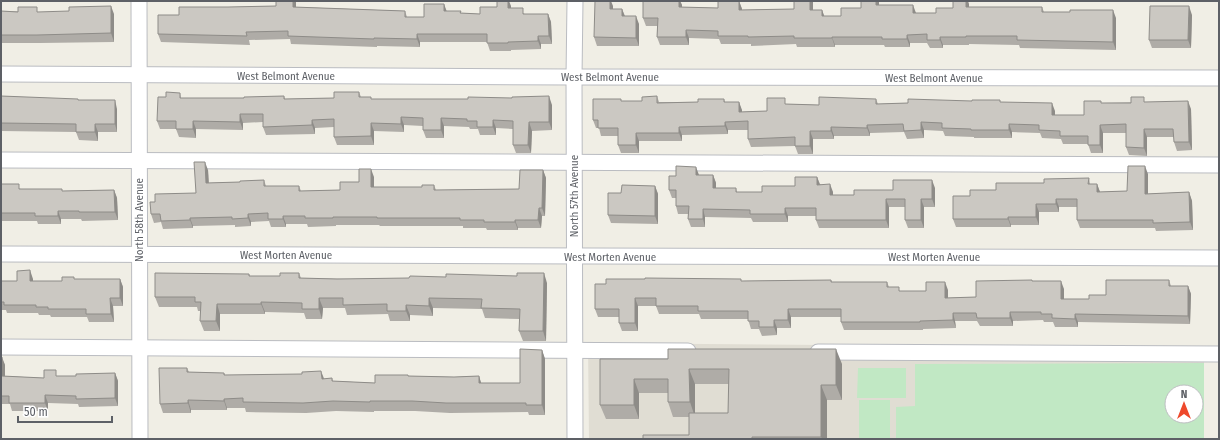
<svg xmlns="http://www.w3.org/2000/svg" width="1220" height="440" font-family="'Fira Sans Condensed',sans-serif">
<style>
.education{fill:#e0ddd3;fill-rule:evenodd}
.green{fill:#c1e8c4;fill-rule:evenodd}
.lines{fill:none;stroke-linecap:round;stroke-linejoin:round}
.minor-casing{stroke:#babcc1;stroke-width:17}
.minor{stroke:#fff;stroke-width:15}
.wall{fill:#afaca7;fill-rule:evenodd}
.shaded-wall{fill:#8e8c88}
.building{fill:#cbc8c2;stroke:#8e8c88}
.labels{text-anchor:middle;stroke-width:3.5;stroke-linejoin:round;paint-order:stroke}
.street-label{font-size:11px;fill:#5d6066;stroke:#fff}
</style>
<rect width="100%" height="100%" fill="#f0eee5"/>
<path class="education" d="M588,343L1204,348V439H589ZM1172,392H1196V416H1172Z"/>
<g class="green">
<path d="M1204,363V439H896V407L915,406V364ZM1172,392H1196V416H1172Z"/>
<polygon points="858,368 906,368 906,398 857,398"/>
<rect x="859" y="400" width="31" height="39"/>
</g>
<g class="lines">
<defs>
<g id="minor">
<polyline points="139,1 140,439"/>
<polyline points="575,1 574,77 575,439"/>
<polyline points="1,74 574,77 1219,78"/>
<polyline points="1,160 1219,165"/>
<polyline points="1,254 1219,258"/>
<polyline points="1,347 688,351"/>
<polyline points="818,352 1219,354"/>
</g>
</defs>
<use href="#minor" class="minor-casing"/>
<use href="#minor" class="minor"/>
</g>
<g class="wall">
<polygon points="296,1 296,7 405,11 407,17 424,17 444,4 446,11 461,11 461,13 480,14 497,7 511,6 511,8 525,14 548,14 551,22 552,44 541,44 541,49 511,50 511,51 490,51 487,42 420,42 420,47 377,46 377,47 291,44 290,39 249,40 250,45 161,42 158,34 179,15 228,7 276,6"/>
<polygon points="643,1 680,1 682,5 682,7 718,8 739,1 742,9 742,10 794,9 794,1 813,1 813,10 822,10 824,16 841,16 861,8 861,1 879,1 879,5 916,13 936,13 969,4 969,7 1042,7 1044,12 1116,18 1116,50 1020,48 1019,45 969,44 969,45 943,45 943,48 930,48 927,43 910,43 910,47 885,47 884,45 835,45 835,47 797,47 796,44 751,46 751,44 721,44 719,39 689,38 689,45 660,45 657,37 657,26 646,26 643,18"/>
<polygon points="613,6 613,9 622,9 625,16 639,24 639,46 597,46 594,37"/>
<polygon points="1,11 39,12 114,14 114,42 40,43 1,43"/>
<polygon points="1192,15 1191,48 1152,48 1149,40"/>
<polygon points="359,92 361,97 371,97 371,99 552,105 552,130 532,131 531,153 516,153 513,145 513,129 496,128 496,135 480,135 478,129 470,129 469,127 444,126 444,138 426,138 423,130 423,126 404,125 404,132 374,131 374,145 337,145 334,137 334,127 315,128 315,134 266,135 263,127 263,122 243,123 243,130 196,129 196,138 179,137 176,129 160,129 157,121 166,97 180,93 181,98 244,98 284,96 285,99 334,98"/>
<polygon points="1,96 78,100 117,109 117,132 98,132 98,141 79,140 76,132 1,131"/>
<polygon points="657,96 659,102 698,102 724,99 725,102 739,102 742,112 767,111 787,104 819,105 876,99 878,104 1000,100 1000,102 1055,111 1055,115 1084,115 1101,101 1101,103 1146,102 1191,109 1192,150 1177,151 1174,142 1174,137 1147,137 1147,156 1129,155 1126,147 1126,133 1103,133 1103,153 1091,153 1088,144 1063,144 1061,139 1042,138 1040,133 1012,132 1012,138 974,138 974,137 945,136 943,131 924,130 924,138 907,139 904,132 870,133 870,136 834,136 834,139 813,139 813,154 798,154 795,146 751,147 748,139 748,130 728,130 728,134 682,135 682,141 639,141 639,153 621,153 618,145 618,136 601,136 599,128 596,128 593,120 622,101 642,101"/>
<polygon points="208,170 209,183 240,182 264,180 266,186 299,186 301,191 340,190 374,177 374,187 422,187 434,185 436,190 519,189 543,170 546,178 545,216 542,216 541,228 518,228 518,230 487,230 486,228 463,228 463,226 380,226 379,225 336,225 336,226 308,227 307,224 286,224 286,227 271,227 269,221 251,222 251,226 235,227 235,225 193,226 193,228 163,229 161,222 154,223 151,214 155,202 196,193"/>
<polygon points="1148,174 1148,194 1189,192 1192,201 1193,230 1156,231 1155,228 1080,228 1077,220 1077,207 1059,207 1059,212 1039,212 1039,225 1011,225 1011,227 956,227 953,219 970,196 996,190 1044,183 1089,178 1090,184 1097,184 1100,192 1127,191"/>
<polygon points="699,175 713,175 716,183 716,188 736,188 737,192 762,192 795,186 817,177 820,184 833,192 833,195 854,195 893,190 935,188 935,207 924,207 924,228 908,228 905,220 905,207 889,207 889,228 819,228 816,220 816,216 788,216 788,222 753,222 751,218 705,217 705,227 691,227 688,219 688,214 678,214 676,206 676,198 672,198 669,190 676,176"/>
<polygon points="1,184 21,189 63,191 114,190 117,198 118,220 82,221 81,219 61,219 61,224 38,224 37,221 1,221"/>
<polygon points="655,186 658,194 658,224 611,223 608,215"/>
<polygon points="299,273 301,278 547,283 546,341 523,341 519,331 520,319 485,318 482,309 433,308 433,316 410,315 410,321 390,321 388,314 347,315 345,308 323,308 322,319 306,319 304,313 265,312 265,314 220,314 220,331 204,331 200,321 201,311 198,311 197,307 159,307 155,297 249,274 250,276 280,276"/>
<polygon points="33,279 33,281 62,281 75,279 120,279 123,287 123,306 113,306 114,322 89,322 87,317 51,317 50,315 39,315 38,313 7,313 6,310 1,310 1,281 17,281"/>
<polygon points="741,279 741,281 831,280 832,282 887,282 889,287 900,291 926,291 948,290 948,298 976,297 1033,281 1064,289 1064,299 1089,299 1106,295 1169,280 1171,286 1188,286 1191,294 1190,324 1078,322 1078,327 1055,327 1053,322 1044,322 1043,320 1013,321 1013,326 980,326 977,321 955,321 956,328 923,329 923,330 844,330 841,322 841,317 791,317 791,328 777,328 777,335 762,336 759,329 751,329 748,319 701,319 699,314 659,314 656,306 638,306 638,331 622,331 619,323 619,317 598,317 595,309 606,284"/>
<polygon points="542,350 545,359 545,415 529,415 528,412 450,413 415,411 374,411 374,412 336,411 306,413 246,412 245,408 227,408 227,410 191,410 191,413 163,413 160,404 187,368 189,372 224,373 225,375 324,379 332,378 333,381 375,383 409,376 454,377 479,376 481,383 520,383"/>
<polygon points="1,357 5,365 5,376 44,378 58,376 76,376 115,373 118,381 118,406 79,407 78,404 48,403 48,411 12,411 10,404 1,404"/>
<path d="M600,359L842,364V400H827V439H643L689,435V417H673L668,402V393H639V419H606L600,405ZM695,384H729L728,413H695Z"/>
</g>
<g class="shaded-wall">
<polygon points="293,1 296,1 296,15 293,7"/>
<polygon points="508,1 509,1 511,6 511,16 508,8"/>
<polygon points="610,1 611,1 613,6 613,17 610,9"/>
<polygon points="679,1 680,1 682,5 682,15 679,7"/>
<polygon points="739,1 742,9 742,19 739,10"/>
<polygon points="810,1 813,1 813,18 810,10"/>
<polygon points="876,1 879,1 879,13 876,5"/>
<polygon points="966,1 968,1 969,4 969,15 966,7"/>
<polygon points="444,4 447,12 444,11"/>
<polygon points="913,5 916,13 916,21 913,13"/>
<polygon points="111,6 114,14 114,42 111,33"/>
<polygon points="1189,6 1192,15 1191,48 1188,40"/>
<polygon points="622,9 625,17 622,16"/>
<polygon points="822,10 825,18 822,16"/>
<polygon points="1113,10 1116,18 1116,50 1113,42"/>
<polygon points="548,14 551,22 552,44 549,36"/>
<polygon points="636,16 639,24 639,46 636,38"/>
<polygon points="686,30 689,38 689,45 686,37"/>
<polygon points="417,34 420,42 420,47 417,39"/>
<polygon points="907,35 910,43 910,47 907,39"/>
<polygon points="538,36 541,44 541,49 538,41"/>
<polygon points="832,37 835,45 835,47 832,38"/>
<polygon points="940,37 943,45 943,48 940,40"/>
<polygon points="549,96 552,105 552,130 549,122"/>
<polygon points="115,100 117,109 117,132 115,124"/>
<polygon points="1188,101 1191,109 1192,150 1189,142"/>
<polygon points="739,102 742,110 742,120 739,112"/>
<polygon points="1052,103 1055,111 1055,123 1052,115"/>
<polygon points="240,114 243,123 243,130 240,122"/>
<polygon points="401,117 404,125 404,132 401,124"/>
<polygon points="441,118 444,126 444,138 441,130"/>
<polygon points="312,120 315,128 315,134 312,125"/>
<polygon points="493,120 496,128 496,135 493,127"/>
<polygon points="193,121 196,129 196,138 193,129"/>
<polygon points="529,122 532,131 531,153 528,145"/>
<polygon points="725,122 728,130 728,134 725,126"/>
<polygon points="921,122 924,130 924,138 921,130"/>
<polygon points="371,123 374,131 374,145 371,136"/>
<polygon points="95,124 98,132 98,141 95,132"/>
<polygon points="1009,124 1012,132 1012,138 1009,130"/>
<polygon points="867,125 870,133 870,136 867,128"/>
<polygon points="1100,125 1103,133 1103,153 1100,145"/>
<polygon points="679,127 682,135 682,141 679,133"/>
<polygon points="831,127 834,136 834,139 831,131"/>
<polygon points="1144,129 1147,137 1147,156 1144,148"/>
<polygon points="810,131 813,139 813,154 810,146"/>
<polygon points="636,133 639,141 639,153 636,145"/>
<polygon points="205,162 208,170 209,191 206,183"/>
<polygon points="1145,166 1148,174 1148,202 1145,194"/>
<polygon points="696,167 699,175 696,175"/>
<polygon points="371,169 374,177 374,195 371,187"/>
<polygon points="543,170 546,178 545,216 542,208"/>
<polygon points="713,175 716,183 716,196 713,188"/>
<polygon points="817,177 820,185 817,185"/>
<polygon points="932,180 935,188 935,207 932,199"/>
<polygon points="830,184 833,192 833,203 830,195"/>
<polygon points="1097,184 1100,192 1097,192"/>
<polygon points="655,186 658,194 658,224 655,216"/>
<polygon points="114,190 117,198 118,220 115,212"/>
<polygon points="1189,192 1192,201 1193,230 1190,222"/>
<polygon points="886,199 889,207 889,228 886,220"/>
<polygon points="921,199 924,207 924,228 921,220"/>
<polygon points="1056,199 1059,207 1059,212 1056,204"/>
<polygon points="1036,204 1039,212 1039,225 1036,217"/>
<polygon points="539,208 542,216 541,228 538,220"/>
<polygon points="785,208 788,216 788,222 785,214"/>
<polygon points="703,209 705,217 705,227 703,219"/>
<polygon points="58,211 61,219 61,224 58,216"/>
<polygon points="248,214 251,222 251,226 248,218"/>
<polygon points="283,216 286,224 286,227 283,219"/>
<polygon points="1008,217 1011,225 1011,227 1008,219"/>
<polygon points="190,218 193,226 193,228 190,220"/>
<polygon points="515,220 518,228 518,230 515,222"/>
<polygon points="30,270 33,279 33,289 30,281"/>
<polygon points="544,273 547,283 546,341 543,331"/>
<polygon points="120,279 123,287 123,306 120,298"/>
<polygon points="1061,281 1064,289 1064,307 1061,299"/>
<polygon points="945,282 948,290 948,306 945,298"/>
<polygon points="1188,286 1191,294 1190,324 1188,316"/>
<polygon points="110,298 113,306 114,322 111,314"/>
<polygon points="319,298 323,308 322,319 319,309"/>
<polygon points="429,298 433,308 433,316 429,306"/>
<polygon points="635,298 638,306 638,331 635,323"/>
<polygon points="261,302 265,312 265,314 261,304"/>
<polygon points="217,304 220,314 220,331 216,321"/>
<polygon points="406,305 410,315 410,321 406,311"/>
<polygon points="788,309 791,317 791,328 788,320"/>
<polygon points="1010,312 1013,321 1013,326 1010,318"/>
<polygon points="953,313 955,321 956,328 953,320"/>
<polygon points="1075,314 1078,322 1078,327 1075,319"/>
<polygon points="774,320 777,328 777,335 774,327"/>
<polygon points="836,349 842,364 842,400 836,385"/>
<polygon points="542,350 545,359 545,415 542,405"/>
<polygon points="2,357 5,365 5,384 2,376"/>
<polygon points="689,369 695,384 695,417 690,402"/>
<polygon points="321,371 325,381 322,379"/>
<polygon points="115,373 118,381 118,406 115,398"/>
<polygon points="479,376 482,386 479,383"/>
<polygon points="634,379 639,393 639,419 634,405"/>
<polygon points="821,385 827,400 827,439 822,439 821,437"/>
<polygon points="45,395 48,403 48,411 45,403"/>
<polygon points="224,399 227,408 227,410 224,401"/>
<polygon points="188,400 191,410 191,413 188,403"/>
</g>
<g class="building">
<polygon points="276,1 293,1 293,7 405,11 405,17 424,17 424,4 444,4 444,11 461,11 460,13 480,14 480,7 497,7 497,1 508,1 508,8 523,8 523,14 548,14 549,36 538,36 538,41 508,42 508,43 487,43 487,34 417,34 417,39 374,38 374,39 288,36 288,31 246,32 247,36 158,34 158,15 179,15 179,7 228,7 276,6"/>
<polygon points="595,1 610,1 610,9 622,9 622,16 636,16 636,38 594,37"/>
<polygon points="643,1 679,1 679,7 718,8 718,1 739,1 739,10 794,9 794,1 810,1 810,10 822,10 822,16 841,16 841,8 861,8 861,1 876,1 876,5 913,5 913,13 936,13 936,8 953,8 953,1 966,1 966,7 1042,7 1042,12 1070,12 1070,10 1113,10 1113,42 1017,40 1017,36 966,36 966,37 940,37 940,40 927,40 927,34 907,35 907,39 882,39 882,37 832,37 832,38 794,38 794,36 748,37 748,36 718,36 718,31 686,30 686,37 657,37 658,18 643,18"/>
<polygon points="111,6 111,33 37,35 1,35 1,11 18,12 18,7 37,7 37,12 69,11 69,7"/>
<polygon points="1150,6 1189,6 1188,40 1149,40"/>
<polygon points="166,92 180,93 180,98 244,98 244,97 284,96 284,99 334,98 334,92 359,92 359,97 371,97 371,99 468,99 468,97 512,98 512,97 549,96 549,122 529,122 528,145 513,145 513,121 493,120 493,127 477,127 477,121 467,121 467,119 441,118 441,130 423,130 423,118 401,117 401,124 371,123 371,136 334,137 334,119 312,120 312,125 263,127 263,114 240,114 240,122 193,121 193,129 176,129 176,121 157,121 158,97 166,97"/>
<polygon points="1,96 78,99 78,100 115,100 115,124 95,124 95,132 76,132 76,124 1,123"/>
<polygon points="657,96 657,103 698,102 698,99 724,99 724,102 739,102 739,112 767,111 767,98 785,98 785,104 819,105 819,97 876,99 876,104 908,103 908,99 972,101 972,100 1000,100 1000,102 1052,103 1052,115 1084,115 1084,101 1101,101 1101,103 1131,103 1131,97 1144,97 1144,102 1188,101 1189,142 1174,142 1173,129 1144,129 1144,148 1126,147 1126,124 1100,125 1100,145 1088,145 1088,136 1060,136 1060,131 1039,130 1039,125 1009,124 1009,130 971,130 971,129 942,128 942,123 921,122 921,130 904,131 903,124 867,125 867,128 831,127 831,131 810,131 810,146 795,146 795,137 748,139 748,121 725,122 725,126 679,127 679,133 636,133 636,145 618,145 618,128 598,128 598,120 593,120 593,99 621,99 621,101 642,101 642,97"/>
<polygon points="194,162 205,162 206,183 240,182 240,181 264,180 264,186 299,186 299,191 340,190 340,182 359,182 359,169 371,169 371,187 422,187 422,185 434,185 434,190 519,189 520,170 543,170 542,208 539,208 538,220 515,220 515,222 484,222 484,220 460,220 460,218 377,218 377,217 333,217 333,218 305,218 305,216 283,216 283,219 268,219 268,213 248,214 248,218 232,219 232,217 190,218 190,220 161,221 160,214 151,214 150,202 155,202 155,194 196,193"/>
<polygon points="676,166 696,167 696,175 713,175 713,188 736,188 736,192 762,192 762,186 795,186 795,177 817,177 817,185 830,184 830,195 854,195 854,190 893,190 893,180 932,180 932,199 921,199 921,220 905,220 905,199 886,199 886,220 816,220 816,208 785,208 785,214 750,214 750,210 703,209 703,219 688,219 689,206 676,206 676,190 669,190 669,176 676,176"/>
<polygon points="1128,166 1145,166 1145,194 1189,192 1190,222 1153,223 1153,220 1077,220 1077,199 1056,199 1056,204 1036,204 1036,217 1008,217 1008,219 953,219 953,196 970,196 970,190 996,190 996,183 1044,183 1044,179 1089,178 1088,184 1097,184 1097,192 1127,191"/>
<polygon points="1,184 19,184 19,189 62,189 62,191 114,190 115,212 79,212 79,211 58,211 58,216 35,216 35,213 1,213"/>
<polygon points="622,185 655,186 655,216 608,215 608,193 621,193"/>
<polygon points="30,270 30,281 62,281 62,277 74,277 74,279 120,279 120,298 110,298 111,314 86,314 86,309 48,309 48,307 36,307 36,305 4,305 4,302 1,302 1,281 17,281 17,271"/>
<polygon points="155,273 249,274 249,276 280,276 280,273 299,273 299,278 337,279 409,278 410,276 446,277 446,274 517,276 517,273 544,273 543,331 519,331 520,309 481,308 482,299 429,298 429,306 406,305 406,311 387,311 387,304 343,305 343,298 319,298 319,309 302,309 302,303 261,302 261,304 217,304 216,321 200,321 201,302 195,302 195,297 155,297"/>
<polygon points="645,278 741,279 741,281 831,280 831,282 887,282 887,287 899,287 899,291 926,291 926,282 945,282 945,298 976,297 976,281 1032,280 1032,281 1061,281 1061,299 1089,299 1089,295 1106,295 1106,280 1169,280 1169,286 1188,286 1188,316 1075,314 1075,319 1052,318 1052,314 1041,314 1041,312 1010,312 1010,318 977,318 976,313 953,313 953,320 920,321 920,322 841,322 841,309 788,309 788,320 774,320 774,327 759,327 759,321 748,321 748,311 698,311 698,306 656,306 656,298 635,298 635,323 619,323 619,309 595,309 595,284 606,284 606,279 645,279"/>
<polygon points="520,349 542,350 542,405 526,405 526,403 446,403 412,401 370,401 370,402 333,401 303,403 243,402 243,398 224,399 224,401 188,400 188,403 160,404 159,368 187,368 187,372 224,373 224,375 302,374 302,372 321,371 322,379 332,378 332,381 375,383 375,375 408,375 408,376 454,377 479,376 479,383 520,383"/>
<polygon points="668,349 836,349 836,385 821,385 821,437 752,437 752,439 643,439 643,435 689,435 689,413 728,413 729,369 689,369 690,402 668,402 668,379 634,379 634,405 600,405 600,359 668,359"/>
<polygon points="1,357 2,357 2,376 44,378 44,370 56,370 56,376 76,376 76,374 115,373 115,398 76,399 76,396 45,395 45,403 9,403 9,396 1,396"/>
</g>
<g class="labels">
<g class="street-label">
<text x="286" y="80">West Belmont Avenue</text>
<text x="610" y="81">West Belmont Avenue</text>
<text x="934" y="82">West Belmont Avenue</text>
<text transform="translate(574 196) rotate(-90)" y="4">North 57th Avenue</text>
<text transform="translate(139 220) rotate(-90)" y="4">North 58th Avenue</text>
<text x="286" y="259">West Morten Avenue</text>
<text x="610" y="261">West Morten Avenue</text>
<text x="934" y="261">West Morten Avenue</text>
</g>
</g>
<rect width="1220" height="440" fill="none" stroke="#5d6066" stroke-width="4"/>
<g transform="translate(1184 404)"><circle r="19" fill="#ffffff" stroke="#bebfc2"/>
<path d="M0-3L7 15L0 10L-7 15Z" fill="#ee492c"/>
<text y="-6" font-size="11" font-weight="bold" text-anchor="middle" fill="#5d6066">N</text>
</g>
<path d="M18 416v6h94v-6" fill="none" stroke="#5d6066" stroke-width="2"/>
<text x="24" y="416" font-size="12" fill="#5d6066" stroke="#ffffff" stroke-width="3" paint-order="stroke">50 m</text>
</svg>
